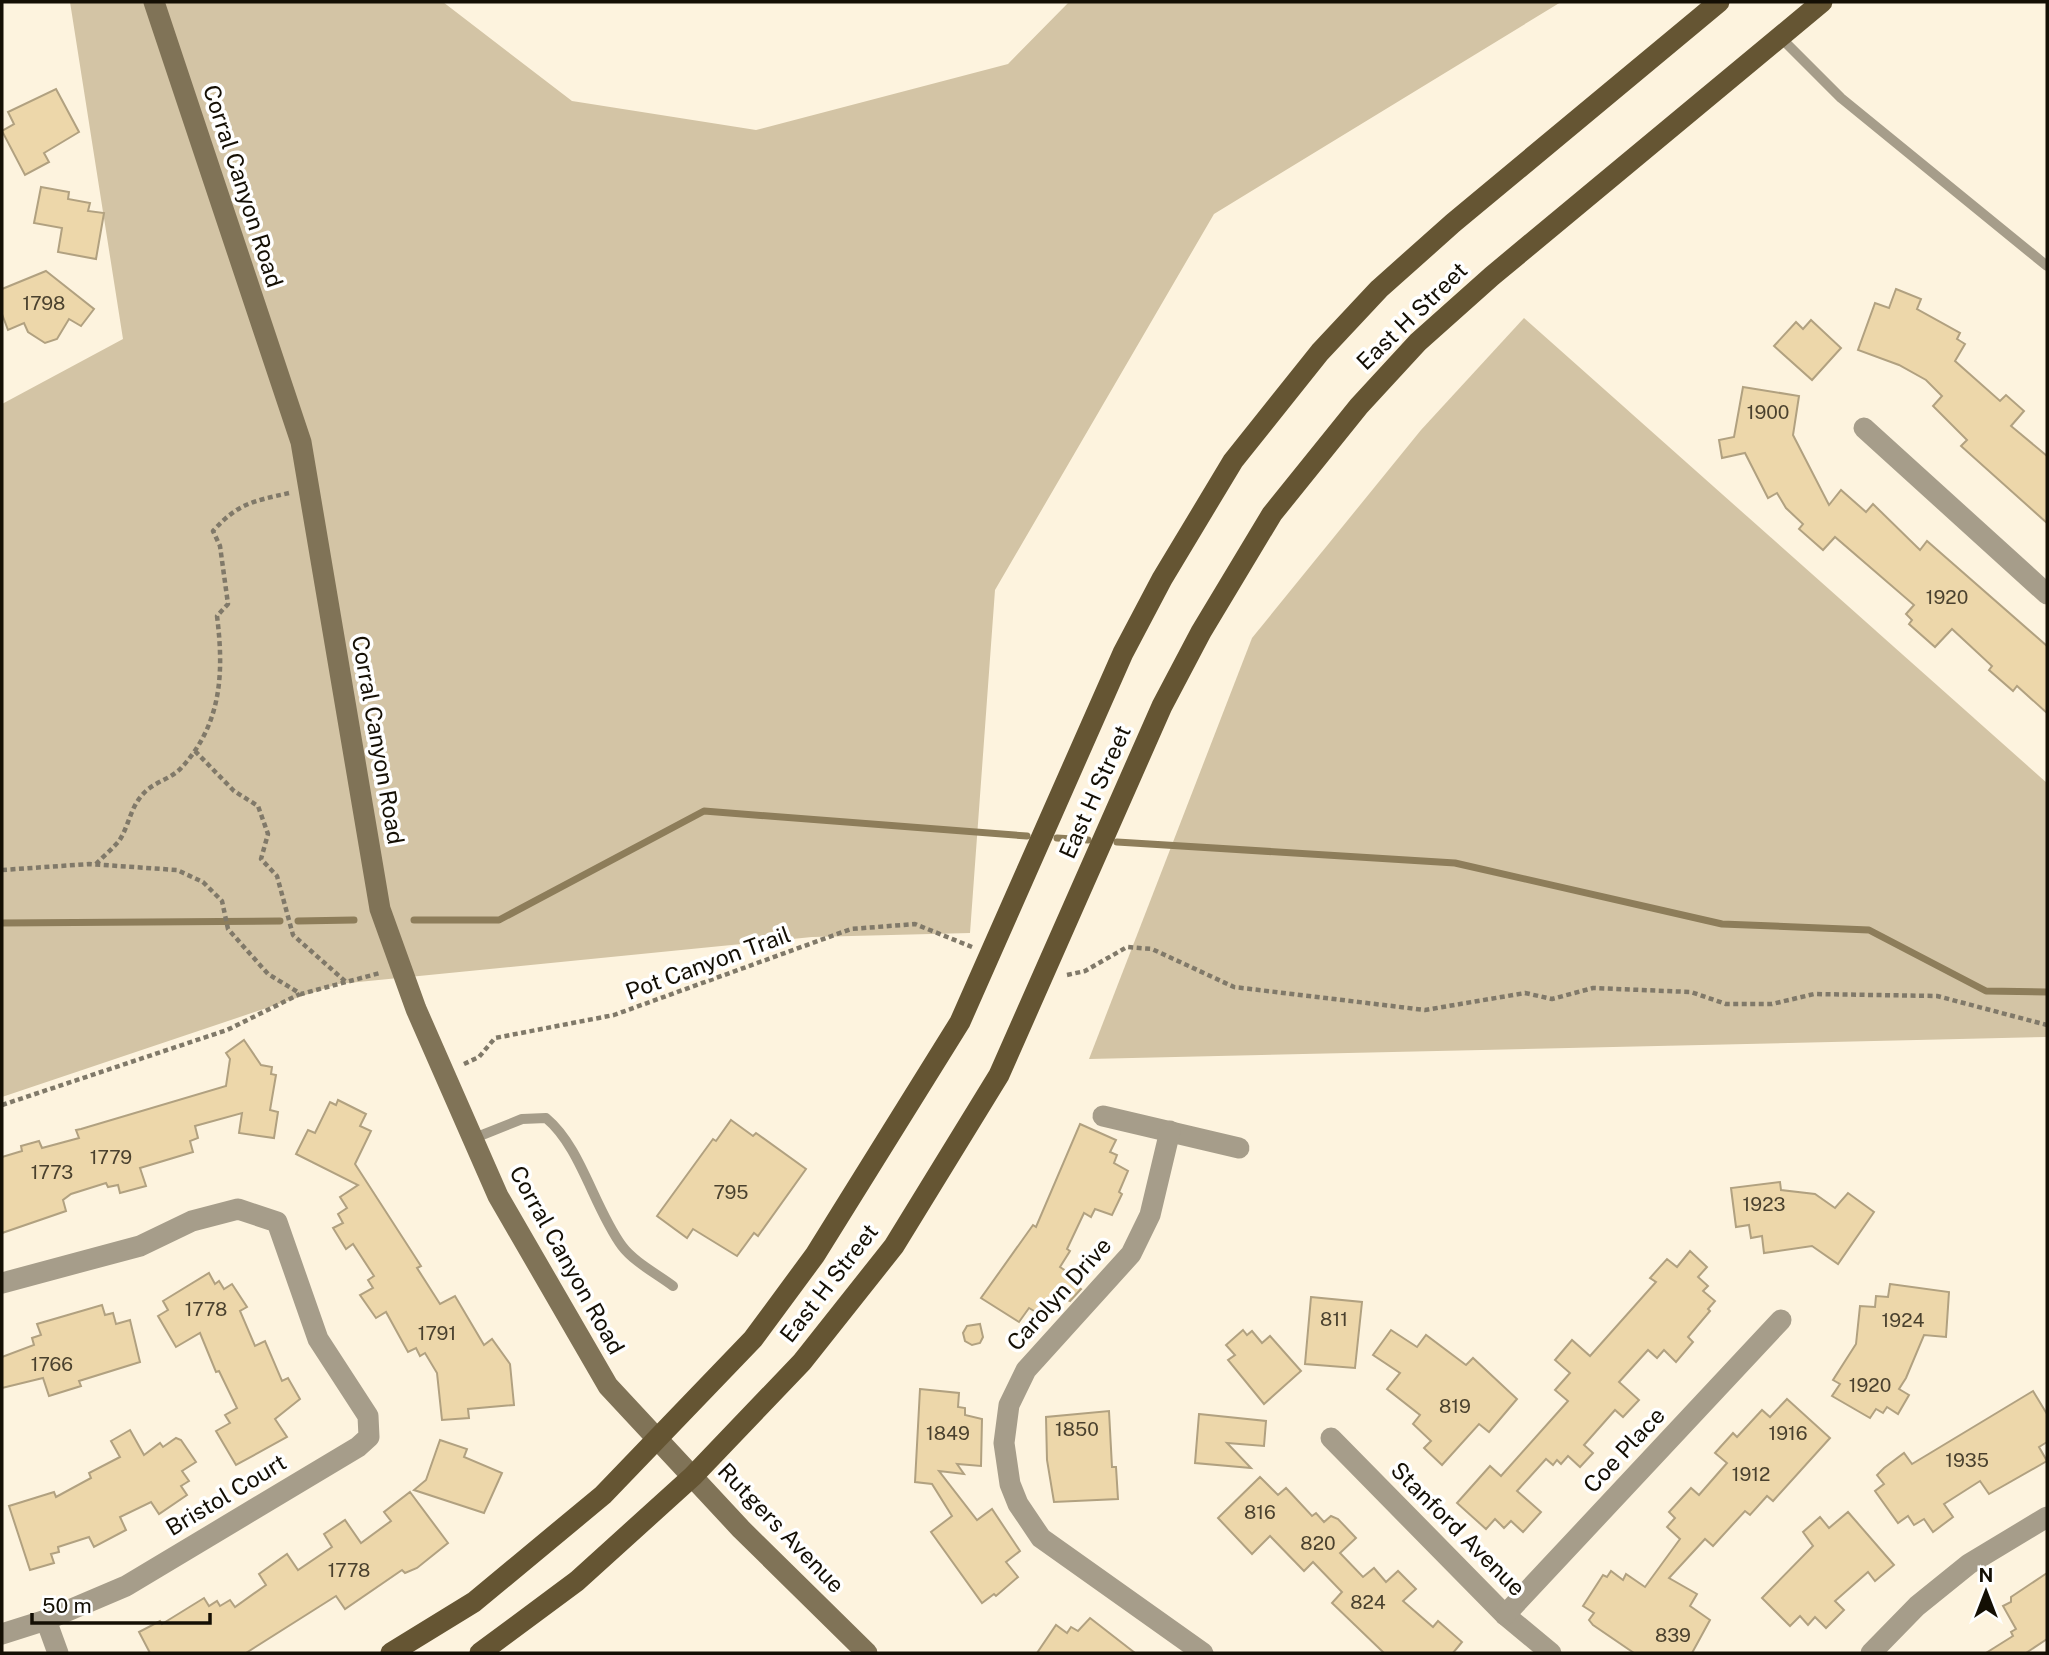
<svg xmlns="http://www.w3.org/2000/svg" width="2049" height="1655" font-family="'Public Sans',sans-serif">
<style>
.green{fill:#d3c4a5}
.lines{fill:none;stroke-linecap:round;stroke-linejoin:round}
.stream{stroke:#8d7d5a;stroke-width:7}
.building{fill:#edd7aa;stroke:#b1a180;stroke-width:2}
.path{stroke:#807969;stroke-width:4.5;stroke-dasharray:5 3.5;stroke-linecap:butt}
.lane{stroke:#a69d8a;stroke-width:10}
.street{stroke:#a69d8a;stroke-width:21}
.secondary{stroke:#807357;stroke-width:21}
.primary{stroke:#655533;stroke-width:21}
.labels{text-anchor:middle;stroke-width:7;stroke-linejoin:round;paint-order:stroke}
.number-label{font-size:19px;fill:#4a412e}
.street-label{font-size:23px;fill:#140f04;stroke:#fff}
</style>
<rect width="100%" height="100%" fill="#fdf3de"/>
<g class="green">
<polygon points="70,2 443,2 572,101 756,130 1008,64 1069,2 1561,2 1214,214 995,590 970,933 812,937 338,984 2,1097 2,404 123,339"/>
<polygon points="1524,318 2047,783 2047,1037 1089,1059 1252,638 1421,430"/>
</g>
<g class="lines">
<g class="stream">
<polyline points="1057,838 1088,840"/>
<polyline points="1117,842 1455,863 1722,924 1869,930 1986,991 2047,992"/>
<polyline points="414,920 499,920 704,811 1027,836"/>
<polyline points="298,921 354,920"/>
<polyline points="2,923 280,921"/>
</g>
</g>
<g class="building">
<polygon points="56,89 79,132 44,153 49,162 25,175 2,131 14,124 8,112"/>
<polygon points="41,187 69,192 68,199 90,203 88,211 104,213 96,259 58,252 62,228 34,223"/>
<polygon points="46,271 94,309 81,326 69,319 57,339 45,343 28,332 24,323 8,330 2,314 2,289"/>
<polygon points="1896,289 1921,299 1917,309 1960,333 1957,339 1965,344 1955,361 2000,401 2006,395 2024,411 2011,426 2047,456 2047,523 1961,446 1967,440 1933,406 1942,396 1926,380 1899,365 1858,350 1875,303 1889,308"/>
<polygon points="1811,320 1841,348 1812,380 1774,346 1796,322 1803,329"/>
<polygon points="1743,387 1799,396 1793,435 1829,505 1841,490 1866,512 1873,504 1920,550 1927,541 2047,646 2047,713 2017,686 2013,691 1989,670 1992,666 1952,629 1935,647 1909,624 1912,620 1906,614 1914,605 1835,537 1823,550 1799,529 1803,524 1786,508 1777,493 1768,498 1745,453 1722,458 1719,440 1734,437"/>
<polygon points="244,1040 261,1065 272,1067 271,1074 276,1075 270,1110 278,1112 274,1138 239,1133 242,1113 195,1126 198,1138 190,1141 193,1152 140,1168 146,1186 120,1193 118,1185 108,1187 106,1183 71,1194 63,1200 66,1211 2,1233 2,1157 22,1151 21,1146 39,1141 42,1148 79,1138 76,1130 81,1129 226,1086 230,1059 226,1053"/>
<polygon points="338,1100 366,1114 360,1126 371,1131 355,1164 421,1266 417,1268 440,1304 455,1296 484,1345 492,1339 510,1364 514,1405 468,1409 469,1418 442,1420 437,1373 425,1353 420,1356 416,1348 408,1352 386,1312 376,1318 360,1295 373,1288 368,1280 374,1276 353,1244 346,1249 333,1228 343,1223 338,1214 347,1208 340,1197 358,1185 296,1154 308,1130 315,1133 330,1102 336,1105"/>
<polygon points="731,1120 753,1136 756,1133 806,1169 758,1236 754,1233 737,1256 693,1229 687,1238 657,1216 713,1139 716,1141"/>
<polygon points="1080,1124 1116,1140 1110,1152 1117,1155 1114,1163 1128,1171 1119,1192 1122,1194 1112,1215 1095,1209 1091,1217 1084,1213 1067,1249 1070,1251 1060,1267 1075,1277 1072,1282 1081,1289 1070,1301 1058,1296 1044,1317 1029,1308 1019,1322 981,1298 1033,1225 1036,1227"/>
<polygon points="1780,1182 1781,1190 1815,1194 1835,1208 1848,1193 1874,1212 1838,1264 1812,1246 1764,1253 1762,1236 1751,1238 1749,1225 1736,1227 1731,1188"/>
<polygon points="1690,1251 1707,1267 1698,1277 1708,1286 1703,1291 1715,1301 1708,1309 1710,1311 1688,1337 1693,1342 1676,1362 1664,1350 1657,1358 1648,1350 1619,1382 1639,1400 1623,1417 1615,1410 1584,1445 1593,1453 1580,1467 1568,1456 1561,1464 1557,1460 1553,1465 1546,1459 1517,1491 1541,1512 1523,1532 1511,1521 1504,1528 1495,1519 1486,1529 1457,1503 1490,1466 1501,1476 1568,1401 1555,1390 1570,1373 1555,1360 1572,1340 1590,1356 1656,1282 1650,1278 1667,1259 1677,1267"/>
<polygon points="209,1273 215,1284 219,1281 224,1289 232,1284 247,1307 240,1311 255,1346 265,1341 282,1381 288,1378 300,1399 275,1419 287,1437 236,1465 216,1431 230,1423 225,1415 237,1408 219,1371 216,1372 200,1333 176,1347 158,1316 168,1310 163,1301"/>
<polygon points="1890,1284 1949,1292 1946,1337 1924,1335 1906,1378 1899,1389 1909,1395 1898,1414 1887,1407 1883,1413 1876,1409 1870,1418 1832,1396 1840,1384 1833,1380 1856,1344 1860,1306 1875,1307 1876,1296 1888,1297"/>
<polygon points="1311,1297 1362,1302 1355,1368 1305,1364"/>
<polygon points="102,1305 105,1315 113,1313 116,1324 130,1320 140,1362 79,1381 81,1386 49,1396 43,1378 2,1388 2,1357 34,1345 32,1338 41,1335 37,1324"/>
<polygon points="980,1324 983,1337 980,1343 972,1345 965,1341 963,1333 967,1326"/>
<polygon points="1243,1330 1247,1335 1252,1331 1262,1343 1270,1336 1301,1371 1264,1404 1228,1360 1235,1355 1226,1345"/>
<polygon points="1391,1330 1417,1347 1426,1335 1466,1365 1473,1358 1517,1399 1489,1432 1479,1424 1442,1465 1424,1448 1431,1441 1413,1424 1420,1415 1387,1389 1400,1373 1373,1355"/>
<polygon points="920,1389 959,1393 958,1407 965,1408 965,1415 982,1419 981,1466 957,1464 964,1474 939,1471 977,1520 992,1509 1020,1551 1006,1562 1018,1577 996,1596 994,1594 982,1603 931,1532 952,1516 932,1484 915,1482"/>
<polygon points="2033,1391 2047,1414 2047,1442 2039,1447 2047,1461 1989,1494 1980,1481 1944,1504 1953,1517 1933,1532 1924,1519 1914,1525 1908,1516 1898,1523 1875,1491 1884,1484 1877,1475 1884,1468 1904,1453 1912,1464"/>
<polygon points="1787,1399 1830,1438 1773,1501 1767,1496 1750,1515 1745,1511 1713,1546 1705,1539 1669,1578 1697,1594 1690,1606 1710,1620 1692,1653 1634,1653 1593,1625 1589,1620 1594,1613 1583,1606 1603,1575 1607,1577 1611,1571 1623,1580 1626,1574 1645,1587 1680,1539 1667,1527 1675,1518 1669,1512 1691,1488 1699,1495 1727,1463 1715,1453 1733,1433 1737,1437 1762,1410 1770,1417"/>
<polygon points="1109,1411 1112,1467 1116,1467 1118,1499 1054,1502 1047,1460 1046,1417"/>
<polygon points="1199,1414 1266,1421 1264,1446 1227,1443 1251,1468 1195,1463"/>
<polygon points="130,1430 144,1455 160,1443 163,1447 176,1438 181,1440 196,1462 182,1471 189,1481 181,1486 187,1495 159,1514 151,1502 120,1517 126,1530 94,1547 89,1537 58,1547 59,1552 51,1554 54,1563 30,1570 9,1506 54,1492 56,1497 91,1478 89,1473 120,1457 111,1441"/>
<polygon points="440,1440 467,1449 464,1457 502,1473 484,1513 414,1490 426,1480"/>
<polygon points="1260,1477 1278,1495 1286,1488 1312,1516 1316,1513 1324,1522 1331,1516 1338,1519 1356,1538 1340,1553 1363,1577 1374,1568 1386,1582 1398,1571 1416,1589 1403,1601 1433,1627 1438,1621 1462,1642 1453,1653 1384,1653 1332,1603 1342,1592 1313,1562 1304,1571 1270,1536 1252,1554 1218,1518"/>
<polygon points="410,1492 448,1543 417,1568 405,1573 402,1570 345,1609 336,1596 246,1653 150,1653 139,1632 160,1621 162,1624 204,1598 209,1606 217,1601 220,1606 230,1600 235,1607 266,1585 259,1574 287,1554 298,1570 332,1547 324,1534 345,1520 361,1543 391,1521 384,1512"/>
<polygon points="1848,1512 1894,1565 1875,1581 1868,1572 1835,1601 1844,1610 1826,1628 1815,1617 1808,1625 1800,1616 1790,1626 1762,1598 1813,1546 1803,1532 1820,1517 1829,1528"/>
<polygon points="2047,1573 2047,1639 2026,1653 1986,1653 2013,1636 2011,1632 2016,1629 2003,1606 2011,1602 2011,1597"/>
<polygon points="1090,1618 1135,1653 1037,1653 1056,1625 1067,1633 1071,1627 1078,1631"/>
</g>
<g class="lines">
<g class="path">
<polyline points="195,751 234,791 258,806 268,834 261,859 277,876 293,935 346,982"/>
<path d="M96,864C103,857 112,849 119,841C129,826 130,808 143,794C153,782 172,779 182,767C222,723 224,672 217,616L228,604L220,546L213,531C238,503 254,501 289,493"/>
<polyline points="2,870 89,864 177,870 203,882 222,901 228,929 268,974 301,994 380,973"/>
<polyline points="1067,975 1085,971 1127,947 1152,949 1234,987 1425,1010 1525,993 1552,999 1593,988 1691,992 1726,1004 1772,1004 1814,994 1937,996 2047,1025"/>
<polyline points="464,1064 479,1057 495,1038 614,1015 851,929 915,924 972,947"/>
<polyline points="2,1105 227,1030 300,994"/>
</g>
<g class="lane">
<polyline points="1780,37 1841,98 2047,266"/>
<path d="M472,1139L522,1119L546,1118C581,1147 594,1208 622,1246C634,1262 657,1274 673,1286"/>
</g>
<g class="street">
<polyline points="1864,428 2047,594"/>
<polyline points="1103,1116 1239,1148"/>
<polyline points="1170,1131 1150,1215 1131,1254 1026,1370 1009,1405 1004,1443 1010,1484 1018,1504 1041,1538 1203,1653"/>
<polyline points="2,1283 140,1246 192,1221 238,1209 277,1222 318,1339 368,1416 369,1437 358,1447 126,1586 46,1620 2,1634"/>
<polyline points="1331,1438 1505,1615 1551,1653"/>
<polyline points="1505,1615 1781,1320"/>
<polyline points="46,1620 58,1653"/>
<polyline points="1871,1653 1917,1606 1969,1564 2047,1517"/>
</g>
<polyline class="secondary" points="154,2 301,442 380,909 416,1009 498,1196 608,1386 741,1529 867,1653"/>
<g class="primary">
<polyline points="391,1653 474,1602 603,1495 753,1339 815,1255 960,1022 1123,653 1162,579 1233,461 1320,352 1379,289 1453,223 1719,2"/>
<polyline points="480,1653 577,1581 693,1476 802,1362 894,1246 999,1075 1162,706 1201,632 1272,514 1359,406 1418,342 1492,276 1822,2"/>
</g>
</g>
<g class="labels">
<g class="number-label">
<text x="44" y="310">1798</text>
<text x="1768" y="419">1900</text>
<text x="1947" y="604">1920</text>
<text x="111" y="1164">1779</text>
<text x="52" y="1179">1773</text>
<text x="731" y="1199">795</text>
<text x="1764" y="1211">1923</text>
<text x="206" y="1316">1778</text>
<text x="1334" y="1326">811</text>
<text x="1903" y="1327">1924</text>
<text x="437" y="1340">1791</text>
<text x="52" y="1371">1766</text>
<text x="1870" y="1392">1920</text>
<text x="1455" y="1413">819</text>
<text x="1077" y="1436">1850</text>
<text x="948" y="1440">1849</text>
<text x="1788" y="1440">1916</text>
<text x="1967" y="1467">1935</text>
<text x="1751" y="1481">1912</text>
<text x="1260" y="1519">816</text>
<text x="1318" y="1550">820</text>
<text x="349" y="1577">1778</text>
<text x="1368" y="1609">824</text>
<text x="1673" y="1642">839</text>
</g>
<g class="street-label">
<text transform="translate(243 186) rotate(72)" y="8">Corral Canyon Road</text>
<text transform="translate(1412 316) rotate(-44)" y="8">East H Street</text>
<text transform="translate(378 740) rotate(80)" y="8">Corral Canyon Road</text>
<text transform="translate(1095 792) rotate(-66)" y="8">East H Street</text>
<text transform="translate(708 963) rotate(-20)" y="8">Pot Canyon Trail</text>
<text transform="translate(567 1260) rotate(61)" y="8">Corral Canyon Road</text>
<text transform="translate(829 1283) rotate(-52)" y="8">East H Street</text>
<text transform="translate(1059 1294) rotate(-48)" y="8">Carolyn Drive</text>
<text transform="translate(1624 1450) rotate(-47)" y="8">Coe Place</text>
<text transform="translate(226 1495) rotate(-31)" y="8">Bristol Court</text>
<text transform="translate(781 1528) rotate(46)" y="8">Rutgers Avenue</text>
<text transform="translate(1458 1529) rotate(45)" y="8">Stanford Avenue</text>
</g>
</g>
<rect width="2049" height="1655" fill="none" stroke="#140f04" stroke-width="7"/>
<g transform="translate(1986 1592)" stroke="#ffffff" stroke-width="5" paint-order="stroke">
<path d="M0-5L12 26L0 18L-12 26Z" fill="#140f04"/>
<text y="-10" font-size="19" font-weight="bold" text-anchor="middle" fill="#140f04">N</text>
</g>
<path d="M32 1613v10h178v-10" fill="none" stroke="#140f04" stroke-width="3.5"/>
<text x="42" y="1613" font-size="21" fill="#140f04" stroke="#ffffff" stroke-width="5" paint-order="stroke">50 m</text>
</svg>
